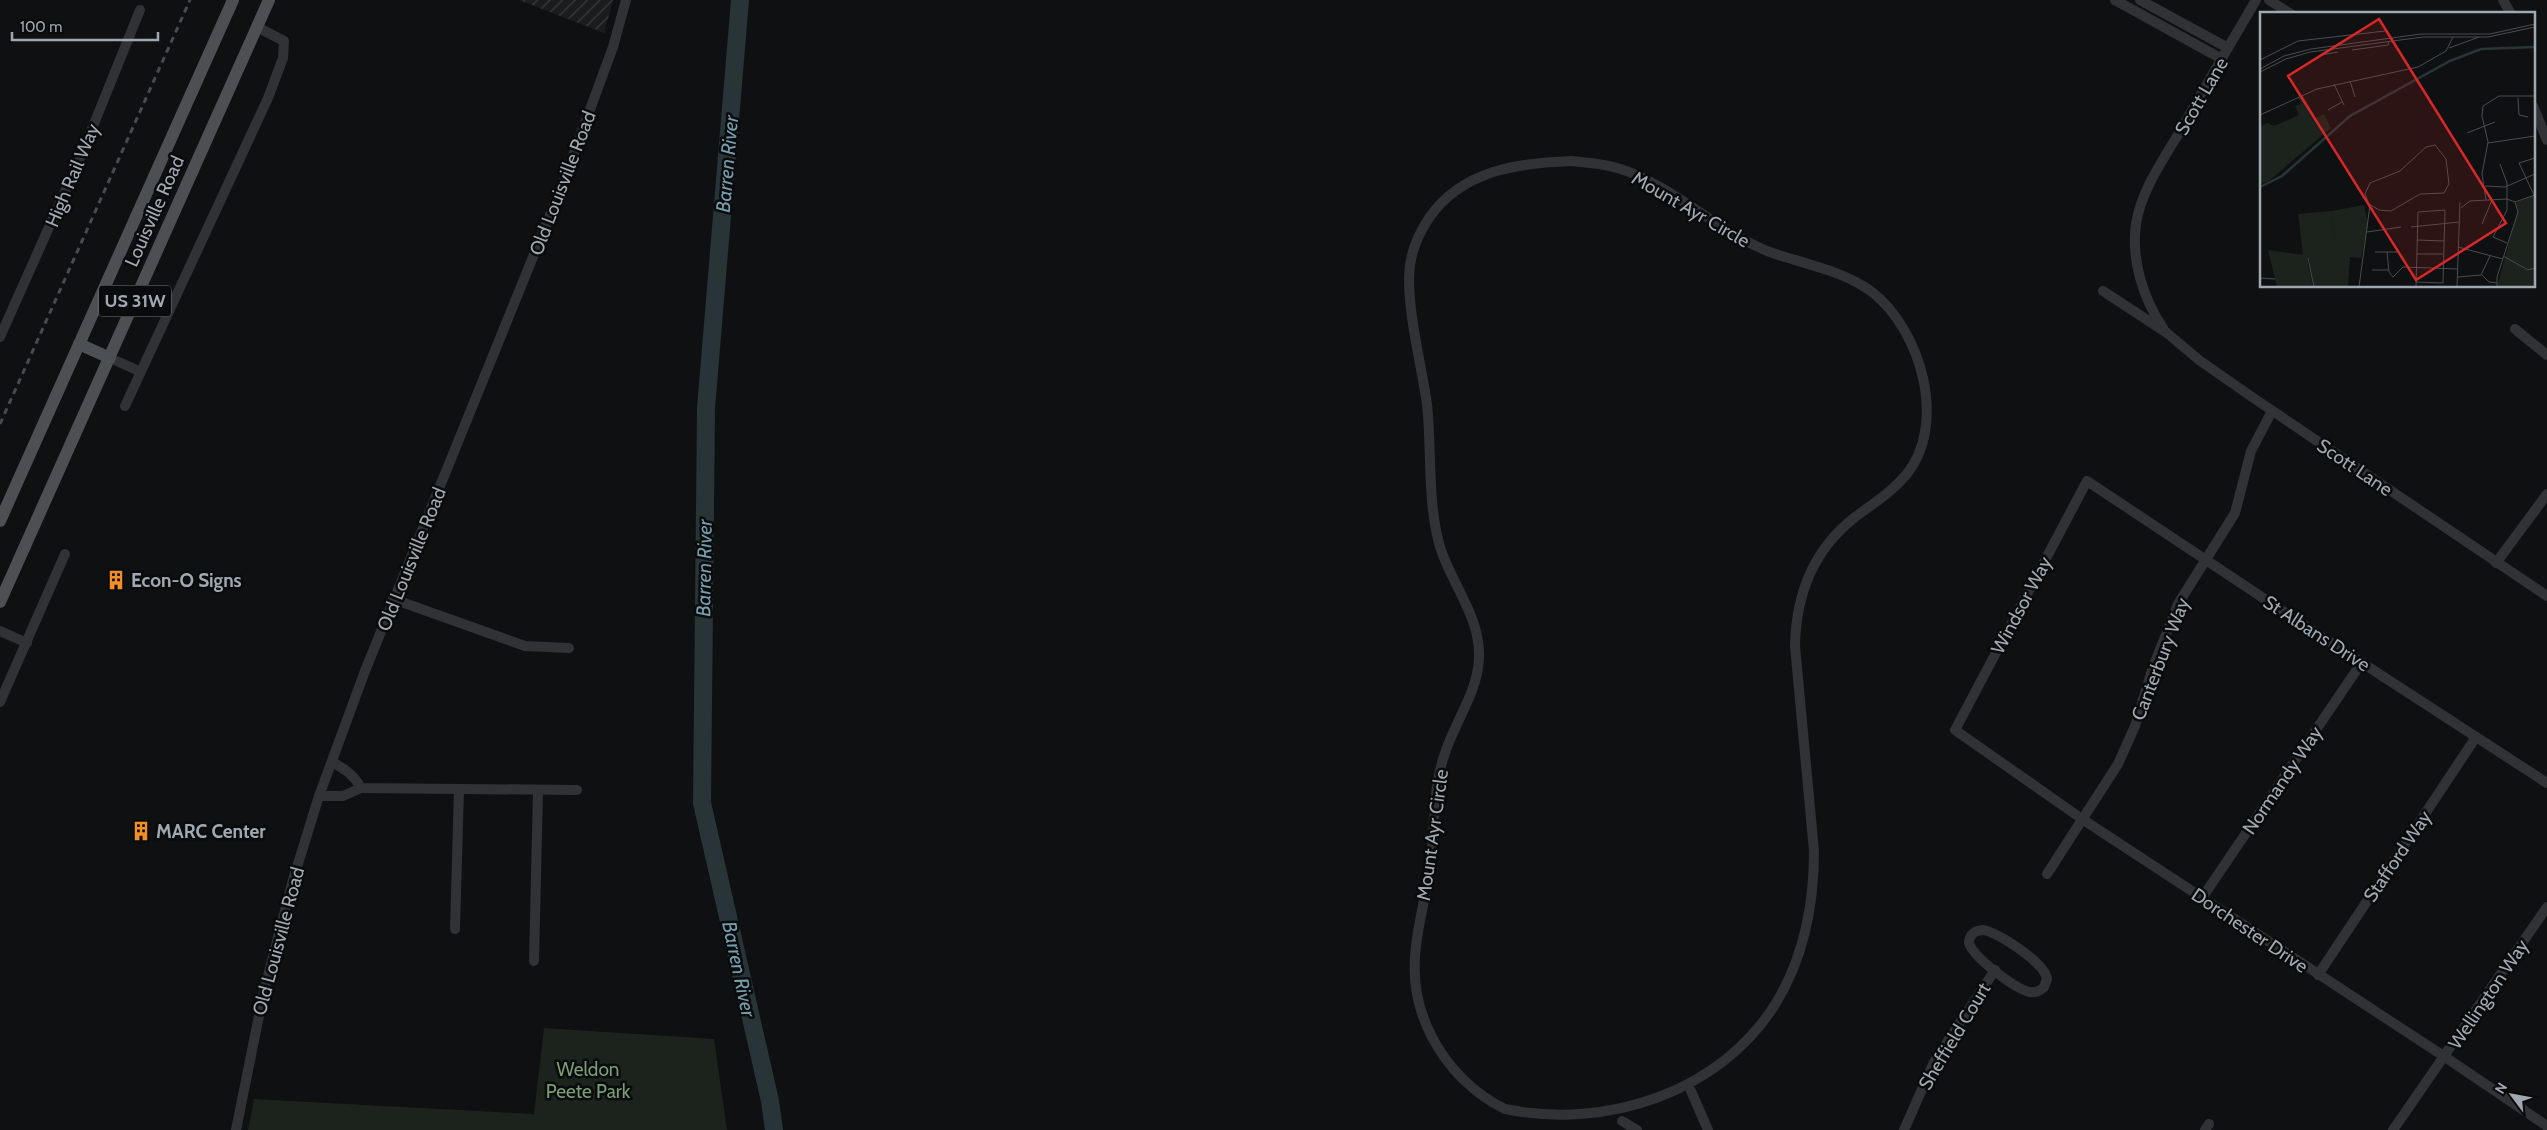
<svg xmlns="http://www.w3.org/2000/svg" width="2547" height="1130" font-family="Cabin,sans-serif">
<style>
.industrial{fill:url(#industrial-furrows)}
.park{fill:#1c231c}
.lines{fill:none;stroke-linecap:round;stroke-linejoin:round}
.river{stroke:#293439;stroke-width:18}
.minor{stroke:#303236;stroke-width:10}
.major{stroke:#4c5055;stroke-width:12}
.rail{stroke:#474a4f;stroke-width:3;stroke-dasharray:6 5;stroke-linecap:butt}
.labels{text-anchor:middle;stroke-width:5;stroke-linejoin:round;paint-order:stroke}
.shield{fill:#0a0b0c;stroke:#737980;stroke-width:1}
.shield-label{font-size:18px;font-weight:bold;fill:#a0a8b2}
.street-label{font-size:19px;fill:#a0a8b2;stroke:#0a0b0c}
.poi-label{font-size:19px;font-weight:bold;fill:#a0a8b2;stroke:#0a0b0c;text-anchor:start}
.park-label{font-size:19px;fill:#7a9e77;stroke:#0a0b0c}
.water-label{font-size:20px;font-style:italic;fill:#769dae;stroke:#0a0b0c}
.inset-river{fill:none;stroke:#293439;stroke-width:2.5}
.inset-road{fill:none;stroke:#494d51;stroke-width:1}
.view{fill:#d62828;fill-opacity:0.15;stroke:#d62828;stroke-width:2.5}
.inset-edge{fill:none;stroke:#a0a8b2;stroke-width:2.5}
</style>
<defs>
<pattern id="industrial-furrows" width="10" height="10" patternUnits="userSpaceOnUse" patternTransform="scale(1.25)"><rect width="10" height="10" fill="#1b1c1e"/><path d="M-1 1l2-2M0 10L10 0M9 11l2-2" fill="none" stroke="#393a3c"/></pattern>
</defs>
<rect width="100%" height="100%" fill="#0f1011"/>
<polygon class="industrial" points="519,0 613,0 604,33"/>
<polygon class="park" points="544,1028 714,1039 727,1130 248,1130 254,1099 534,1114"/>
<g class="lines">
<polyline class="river" points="740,0 706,408 702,803 770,1101 774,1130"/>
<g class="minor">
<polyline points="2115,0 2222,59"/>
<polyline points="2140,0 2228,48"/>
<polyline points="2269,0 2291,14"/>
<polyline points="2503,0 2511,14"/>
<polyline points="2533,106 2547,140"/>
<path d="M1571,161C1593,163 1614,165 1634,174C1681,194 1719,231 1767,251C1802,264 1841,269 1872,292C1921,330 1948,424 1906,475C1891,493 1872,504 1854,518C1812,551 1796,595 1795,646L1814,851C1814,904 1804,957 1776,1003C1721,1092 1607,1130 1505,1109C1474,1094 1448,1068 1432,1037C1398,972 1423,925 1431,858C1435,824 1433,789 1444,756C1454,723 1477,694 1479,659C1481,617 1452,585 1440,547C1427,501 1432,451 1427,404C1421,363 1409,319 1409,278C1409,256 1417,236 1429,218C1462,170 1518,163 1571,161Z"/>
<polyline points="2103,291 2167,333 2199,360 2252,397 2547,596"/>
<path d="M2163,328C2143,298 2131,260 2136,224C2141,190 2165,157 2182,128C2206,85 2231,43 2256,0"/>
<polyline points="2515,329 2547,355"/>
<polyline points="0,337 83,151 140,10"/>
<polyline points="110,358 139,371"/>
<polyline points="125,406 268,98 283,58 284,41 257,27"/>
<polyline points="2496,563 2547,494"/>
<polyline points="393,599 525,646 569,648"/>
<polyline points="0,631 27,643"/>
<polyline points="0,702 65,554"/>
<path d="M332,762C345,769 354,775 361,788L577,790"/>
<polyline points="2547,783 2310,629 2087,481 1955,730 2082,819 2445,1057 2547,1126"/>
<polyline points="319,796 343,796 361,788"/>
<polyline points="2047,874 2118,764 2135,726 2153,667 2178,604 2235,513 2251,451 2272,411"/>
<polyline points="2202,898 2362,662"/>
<polyline points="455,929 459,789"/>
<path d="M1984,930C2000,934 2045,963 2047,979L2044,987C2040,991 2035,993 2030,992C2015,989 1973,957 1969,943C1969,934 1976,930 1984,930Z"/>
<polyline points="534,961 538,791"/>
<polyline points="2318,975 2476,737"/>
<polyline points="1691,1091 1708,1130"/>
<polyline points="1622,1121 1637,1130"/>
<polyline points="236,1130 264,991 293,880 319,796 365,671 563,183 613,47 626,0"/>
<polyline points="1904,1130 1934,1062 1995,970"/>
<polyline points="2205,1130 2209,1124"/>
<polyline points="2393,1130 2547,907"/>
</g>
<g class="major">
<polyline points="79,344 110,358"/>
<polyline points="0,521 233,0"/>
<polyline points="0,602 269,0"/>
</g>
<polyline class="rail" points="0,424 190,0"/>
</g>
<defs>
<symbol id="building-bare" viewBox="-9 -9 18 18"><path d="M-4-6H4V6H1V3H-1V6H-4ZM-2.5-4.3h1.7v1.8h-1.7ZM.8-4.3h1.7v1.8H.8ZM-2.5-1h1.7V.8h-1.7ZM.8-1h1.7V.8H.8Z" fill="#f38d25" stroke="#0a0b0c" stroke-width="2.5" paint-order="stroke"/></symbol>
</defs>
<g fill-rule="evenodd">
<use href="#building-bare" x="102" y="566" width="28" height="28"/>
<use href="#building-bare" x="127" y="817" width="28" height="28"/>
</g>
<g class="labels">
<rect class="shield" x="99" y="285.5" width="72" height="31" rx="4"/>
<g class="shield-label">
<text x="135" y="307">US 31W</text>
</g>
<g class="street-label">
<text transform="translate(2201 96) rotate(-60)" y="7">Scott Lane</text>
<text transform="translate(72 175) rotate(-67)" y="7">High Rail Way</text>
<text transform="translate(562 183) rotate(-69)" y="7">Old Louisville Road</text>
<text transform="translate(1691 209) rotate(30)" y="7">Mount Ayr Circle</text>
<text transform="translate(154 211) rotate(-66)" y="7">Louisville Road</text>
<text transform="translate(2355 467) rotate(34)" y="7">Scott Lane</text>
<text transform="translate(411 559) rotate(-68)" y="7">Old Louisville Road</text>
<text transform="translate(2021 605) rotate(-62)" y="7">Windsor Way</text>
<text transform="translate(2317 633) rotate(33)" y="7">St Albans Drive</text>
<text transform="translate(2160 659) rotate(-69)" y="7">Canterbury Way</text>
<text transform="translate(2282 780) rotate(-56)" y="7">Normandy Way</text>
<text transform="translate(1432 835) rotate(-82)" y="7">Mount Ayr Circle</text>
<text transform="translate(2397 856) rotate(-56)" y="7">Stafford Way</text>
<text transform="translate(2250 930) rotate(34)" y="7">Dorchester Drive</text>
<text transform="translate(278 941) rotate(-75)" y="7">Old Louisville Road</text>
<text transform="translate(2488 994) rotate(-56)" y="7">Wellington Way</text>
<text transform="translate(1954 1036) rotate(-59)" y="7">Sheffield Court</text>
</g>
<g class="poi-label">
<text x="131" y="587">Econ-O Signs</text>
<text x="156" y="838">MARC Center</text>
</g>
<g class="park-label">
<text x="588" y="1076">Weldon<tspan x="588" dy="22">Peete Park</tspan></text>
</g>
<g class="water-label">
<text transform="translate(727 164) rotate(-85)" y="7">Barren River</text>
<text transform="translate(704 568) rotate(-89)" y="7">Barren River</text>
<text transform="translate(739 969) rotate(78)" y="7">Barren River</text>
</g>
</g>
<g transform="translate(2260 12)">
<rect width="275" height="275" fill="#0f1011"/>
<path d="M275,182V275H237L258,198L256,191Z" fill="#1c231c"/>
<path d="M71,199L75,226L72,229V244L47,247L53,275H17L8,238L43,243L38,202Z" fill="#1c231c"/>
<path d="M43,83L56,106L64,102L71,116L10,168L0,173V115L7,111L14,114L39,103L35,94L41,92L38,85ZM104,193L108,212L101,246L90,245L88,275H54L49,245L72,244V229L75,226L71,199Z" fill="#1c231c"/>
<path class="inset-river" d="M0,175L22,164L90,104L190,49L221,37L275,35"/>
<path class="inset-road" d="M189,36L219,25M92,38L128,33L129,29M61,43L78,40M0,48L38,29L125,19M0,57L24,44L51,37L161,22H230L275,12M0,60L26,47L50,40L163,25H228L275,15M90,69L95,85M74,72L84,93M258,86L259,103L268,105M68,98L82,90M0,103L57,77L158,55L186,39L193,25M207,121L235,110M228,131L275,124M175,133L186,147L189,172L184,181L160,182L131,199L119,198L109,192L105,182L110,171L140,159L166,135ZM240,152L247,171V198L233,225L247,231M225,174L245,175L275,162M274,183L259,151L275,146M226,188L222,162L228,130L222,104L223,94L239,84H275M255,190L275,183M201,196L210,189L247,187L255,190M222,212L232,188M151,215L199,210M107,220L141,215M157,228L184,229M198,235L243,247M115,240H139M127,240L129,260L133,265L143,255L198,257M157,242H183M243,244L268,258L275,256M48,246L54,275M112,258H128M222,263L229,270L237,271M198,265L221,263L230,244M0,266L15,267M99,275L110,193M156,275L158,200L185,198L183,271L156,270M197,275L200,190M237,275V265L258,200L255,190"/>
<path class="view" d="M119,7L246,211L156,268L28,64Z"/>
<rect width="275" height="275" class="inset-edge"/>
</g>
<g transform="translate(2512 1095) rotate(302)" stroke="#0a0b0c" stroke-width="4" paint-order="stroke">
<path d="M0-4L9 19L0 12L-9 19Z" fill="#a0a8b2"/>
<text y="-8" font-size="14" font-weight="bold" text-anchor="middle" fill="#a0a8b2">N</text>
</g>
<path d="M12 32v8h146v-8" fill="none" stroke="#a0a8b2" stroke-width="2.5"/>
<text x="20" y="32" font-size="15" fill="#a0a8b2" stroke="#0a0b0c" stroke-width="4" paint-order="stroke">100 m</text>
</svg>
